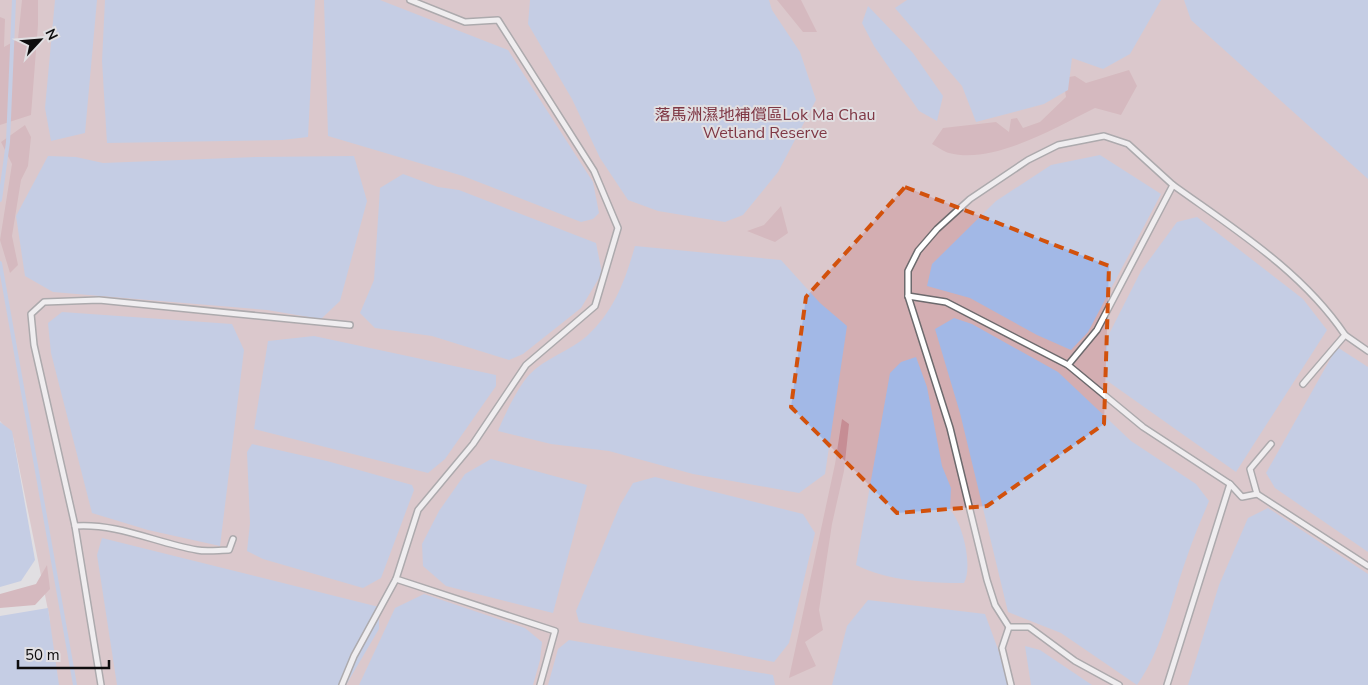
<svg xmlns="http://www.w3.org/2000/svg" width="1368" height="685" font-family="'Nunito Sans','Noto Sans SC',sans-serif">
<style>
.green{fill:#d3aeb2}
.forest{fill:#c68d94}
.water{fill:#a2b8e6}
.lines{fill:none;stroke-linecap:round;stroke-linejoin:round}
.stream{stroke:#a2b8e6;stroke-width:4}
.service-casing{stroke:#6c6a6d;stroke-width:8}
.service{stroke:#fff;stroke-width:5}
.marked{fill:none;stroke:#d2510c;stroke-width:4;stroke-dasharray:10 6;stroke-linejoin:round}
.labels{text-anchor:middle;stroke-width:4;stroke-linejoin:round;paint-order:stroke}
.park-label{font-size:16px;fill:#7f3744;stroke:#e1dfe2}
</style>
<rect width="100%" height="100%" fill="#e1dfe2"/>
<polygon class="green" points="0,0 1368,0 1368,685 56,685 49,615 13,437 0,421"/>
<g class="forest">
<polygon points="22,0 38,0 38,25 31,115 0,125 0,17 5,19 4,47 18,39"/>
<polygon points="777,0 801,0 817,32 803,32"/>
<path d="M1129,70L1137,86L1121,115L1095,108C1056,127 994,165 949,153C944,152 938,147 932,144L943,128L996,122L1009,132L1011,119L1017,118L1023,128L1040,122L1066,97L1063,78L1075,76L1086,83Z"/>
<polygon points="25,125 31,137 28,166 21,180 12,236 18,265 10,273 0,240 12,164 1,142"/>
<polygon points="781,206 788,233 775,242 747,231 764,225"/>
<polygon points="842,419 849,424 844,471 832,524 819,610 823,630 805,642 816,666 789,678 835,464"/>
<polygon points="47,565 50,589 35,605 0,608 0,594 36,584"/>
</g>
<g class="water">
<polygon points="55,0 97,0 85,133 51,141 45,108"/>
<polygon points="105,0 315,0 308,137 282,140 107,143 102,61"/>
<polygon points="324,0 380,0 508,50 593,182 599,213 593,219 581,222 463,176 328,136"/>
<polygon points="530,0 769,0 772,10 800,52 816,100 778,172 743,215 725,222 658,211 628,200 600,158 572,99 528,24"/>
<polygon points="907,0 1161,0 1130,54 1103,69 1072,58 1068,90 1044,104 976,122 962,86 895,8"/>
<polygon points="1184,0 1368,0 1368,179 1191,20"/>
<polygon points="868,6 913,53 943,96 937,121 919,111 874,46 862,23"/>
<polygon points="1100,155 1161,194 1088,332 1071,350 1037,335 970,298 927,286 932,264 996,201 1051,165"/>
<polygon points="48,156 76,157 103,163 257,157 354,156 367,201 340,301 321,319 267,310 53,292 25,276 16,216"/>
<polygon points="403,174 438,187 459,190 596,243 602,273 581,308 523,354 509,360 432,336 375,328 360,313 374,280 380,188"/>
<polygon points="1197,217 1303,299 1327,330 1236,472 1106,380 1106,340 1141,271 1177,222"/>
<path d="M635,246L781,260L820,303L847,326L825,474L799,493L693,474L609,451L551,444L498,431C504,416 518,387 529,375C545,358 570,351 587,336C614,311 625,281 635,246Z"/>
<polygon points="62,312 232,324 244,350 220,546 148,530 92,513 51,353 48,323"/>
<path d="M954,318L972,324L1058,372L1131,441L1196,484L1209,501C1202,518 1194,536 1188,554C1172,597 1164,647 1137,685L1061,633L1008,612L960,413L935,329Z"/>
<polygon points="314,336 496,375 496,386 445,459 428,473 254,429 268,341"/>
<polygon points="1337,347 1368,367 1368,552 1275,488 1266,473"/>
<path d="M916,357L927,387L942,466L951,488L950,510C963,523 973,567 964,583C929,583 887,581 856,565L890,373L901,362Z"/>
<polygon points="0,422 12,431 35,560 21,581 0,587"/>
<polygon points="252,444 327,461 412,485 414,490 381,578 363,588 263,559 247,551 250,523 247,452"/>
<polygon points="491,459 587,485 553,613 446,586 423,566 422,544 439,511 465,474"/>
<polygon points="655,477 803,514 815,533 789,643 774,662 579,622 576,611 620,505 633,483"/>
<polygon points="1268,508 1368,574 1368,685 1188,685 1219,585 1248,518"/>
<polygon points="102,538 379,607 379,629 346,685 117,685 97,555"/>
<polygon points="424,594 525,628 542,642 540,660 533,685 359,685 395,608"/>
<polygon points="868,600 985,614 1006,671 1008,685 832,685 847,626"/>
<polygon points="48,608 59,685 0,685 0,616"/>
<polygon points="569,640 773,675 775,685 548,685 558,649"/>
<polygon points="1025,646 1040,650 1092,685 1031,685"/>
</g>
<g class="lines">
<g class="stream">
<polyline points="0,200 8,142 14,0"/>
<polyline points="0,263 75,685"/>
</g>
<defs>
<g id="service">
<polyline points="410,0 465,22 498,20 594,171 618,228 595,306 526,365 473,444 418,510 396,579 555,631 540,685"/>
<path d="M1173,185C1234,229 1302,271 1345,335L1303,384"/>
<polyline points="908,296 946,302 1068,365 1143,427 1230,484 1167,685"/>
<polyline points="1345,335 1368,351"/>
<polyline points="1230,484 1242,497 1257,494 1368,566"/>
<polyline points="1257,494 1250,469 1271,444"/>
<path d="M75,526C118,523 156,543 197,550C207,552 219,550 229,550L233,539"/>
<polyline points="1009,627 995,605 987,580 950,428 908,296 908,271 918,251 937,229 970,199 1028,160 1058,145 1104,136 1128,144 1173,185 1097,330 1068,365"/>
<polyline points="101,685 75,526 34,345 31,314 44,302 99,300 350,325"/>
<polyline points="342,685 354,656 396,579"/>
<polyline points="1011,685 1002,648 1009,627 1029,627 1075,661 1119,685"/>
</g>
</defs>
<use href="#service" class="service-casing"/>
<use href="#service" class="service"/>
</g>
<path d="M0 0H1368V685H0ZM905,187L1109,266L1104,424L987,506L897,513L791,407L806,297Z" fill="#e1dfe2" fill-opacity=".55" fill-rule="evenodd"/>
<path class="marked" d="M905,187L1109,266L1104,424L987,506L897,513L791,407L806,297Z"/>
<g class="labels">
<g class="park-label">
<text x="765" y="120">落馬洲濕地補償區Lok Ma Chau<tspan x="765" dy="18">Wetland Reserve</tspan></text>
</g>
</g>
<g transform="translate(40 40) rotate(64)" stroke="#e1dfe2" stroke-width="4" paint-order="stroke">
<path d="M0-4L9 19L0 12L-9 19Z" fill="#0e0d0e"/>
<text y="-8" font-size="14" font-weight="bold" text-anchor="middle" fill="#0e0d0e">N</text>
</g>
<path d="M18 660v8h91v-8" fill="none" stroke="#0e0d0e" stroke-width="2.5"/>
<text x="25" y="660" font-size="15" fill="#0e0d0e" stroke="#e1dfe2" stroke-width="4" paint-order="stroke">50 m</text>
</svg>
